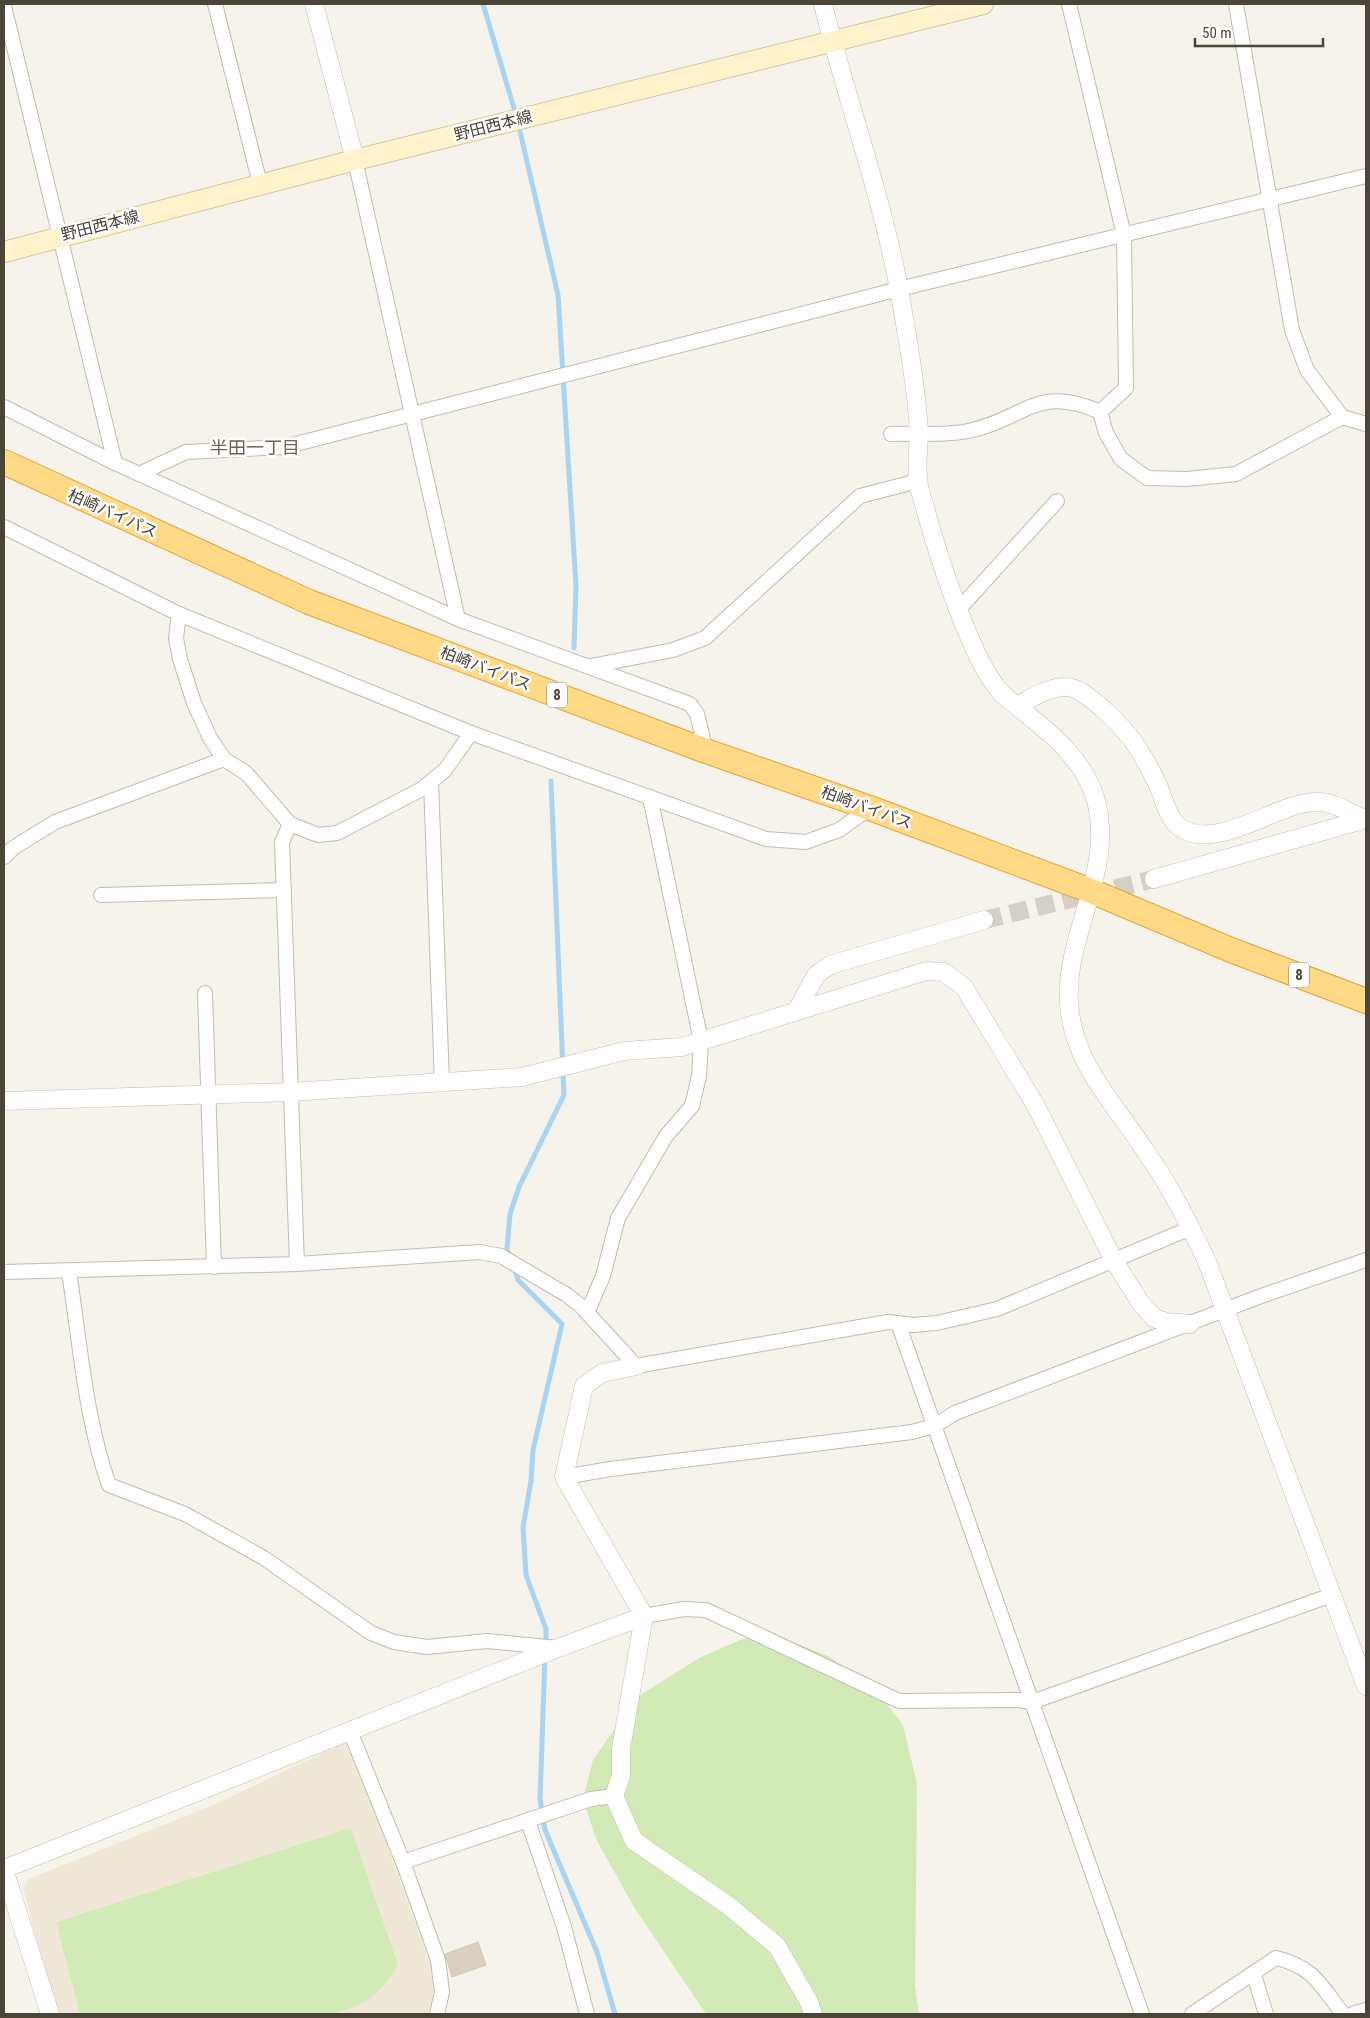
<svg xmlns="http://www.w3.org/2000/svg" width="1370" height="2018" font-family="'Roboto Condensed','Noto Sans JP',sans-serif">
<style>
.education{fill:#efe8d6}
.green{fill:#d2eab5}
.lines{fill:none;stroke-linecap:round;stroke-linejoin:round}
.stream{stroke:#a9d4f2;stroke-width:5}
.building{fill:#d8cfc1;stroke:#d3c7b4}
.tertiary-tunnel{stroke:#d4d0c8;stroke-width:18;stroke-dasharray:18 9;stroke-linecap:butt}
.minor-casing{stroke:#c2bbae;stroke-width:16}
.tertiary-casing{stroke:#c2bbae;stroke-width:19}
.secondary-casing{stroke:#d6c79b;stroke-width:22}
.trunk-casing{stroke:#e0a43c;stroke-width:26}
.minor{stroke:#fff;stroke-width:14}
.tertiary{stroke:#fff;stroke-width:18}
.secondary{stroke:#fff3cd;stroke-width:20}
.trunk{stroke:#ffd985;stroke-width:24}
.labels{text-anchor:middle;stroke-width:5;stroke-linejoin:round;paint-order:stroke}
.shield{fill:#fff;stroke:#817c74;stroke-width:1}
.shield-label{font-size:15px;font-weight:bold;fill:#4b4439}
.street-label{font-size:16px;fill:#4b4439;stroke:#fff}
.neighbourhood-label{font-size:18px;fill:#6e6250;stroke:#fff}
</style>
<rect width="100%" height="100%" fill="#f6f3ec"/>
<polygon class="education" points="344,1743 352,1751 358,1764 432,1969 435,1995 428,2014 60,2014 40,1954 23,1887 29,1879 211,1806"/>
<g class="green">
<polygon points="779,1636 830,1657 880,1695 903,1725 917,1784 915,1986 919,2014 706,2014 634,1907 596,1839 583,1799 593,1760 636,1698 699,1658 745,1638"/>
<path d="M351,1828L398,1965C377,1998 368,2004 331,2014H80L56,1922Z"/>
</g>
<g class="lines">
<g class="stream">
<polyline points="483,4 516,115"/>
<polyline points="518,123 558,295 576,586 574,648"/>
<polyline points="510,1258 507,1249 510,1214 519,1187 564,1095 551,781"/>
<polyline points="514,1268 518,1280 562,1324 533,1450 531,1481 523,1527 526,1575 546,1629 546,1645"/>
<polyline points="545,1656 540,1799 545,1830 597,1952 615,2014"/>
</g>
</g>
<polygon class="building" points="478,1942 486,1965 452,1977 445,1954"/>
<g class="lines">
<polyline class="tertiary-tunnel" points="984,920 1154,879"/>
<defs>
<g id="minor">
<polyline points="215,4 260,184"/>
<polyline points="1069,4 1124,235 1126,388 1100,412"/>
<polyline points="1236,4 1292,330 1307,370 1342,417 1366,424"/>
<polyline points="4,6 115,463"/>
<polyline points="355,160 458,619"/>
<polyline points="4,407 115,463 458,619 690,704 697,714 706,751"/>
<path d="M891,434C916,433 944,436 968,431C1024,420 1037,383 1100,412L1106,433L1121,459L1147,478L1187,479L1236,474L1342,417"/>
<polyline points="139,474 186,452 284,447 899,289 1366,176"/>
<polyline points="4,527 179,614 471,733 766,839 806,842 839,830 870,808"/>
<polyline points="959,609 1057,501"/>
<polyline points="179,614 176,638 180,659 194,703 210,738 224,759 246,773 290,824 318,835 337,833 422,789 445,770 471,733"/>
<polyline points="591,666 673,650 705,638 860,496 918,481"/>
<polyline points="431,782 442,1083"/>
<polyline points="290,824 282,842 297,1264"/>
<polyline points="4,857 13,848 55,822 224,759"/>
<polyline points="101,895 284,890"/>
<polyline points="205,993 214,1267"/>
<polyline points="4,1272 297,1264 480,1252 501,1256 567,1295 581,1306 636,1366 888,1322 913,1325 937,1323 997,1309 1191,1228"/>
<path d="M69,1272C80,1342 85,1418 109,1485L185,1514L264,1558L371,1633L394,1642L427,1647L487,1641L558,1648"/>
<polyline points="587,1313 603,1276 618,1218 666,1136 692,1106 699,1076 701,1041 650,797"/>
<polyline points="898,1323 1142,2014"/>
<polyline points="564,1477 610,1469 912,1432 934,1426 955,1413 1261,1296 1366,1260"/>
<polyline points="644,1616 684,1609 706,1610 899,1701 1017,1700 1032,1702 1332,1595"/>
<polyline points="350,1731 403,1862 438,1960 442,1992 437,2014"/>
<polyline points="528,1821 564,1927 587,2014"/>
<polyline points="403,1862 591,1799 614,1796"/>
<polyline points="1254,1975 1266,2014"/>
<path d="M1192,2014L1276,1958C1313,1966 1322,1987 1343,2014"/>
<polyline points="1353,2014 1366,2010"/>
</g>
<g id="tertiary">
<polyline points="314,4 355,160"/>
<path d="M823,4C846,99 881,192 899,289C907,335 916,384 919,431C919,447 916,463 918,479C919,492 925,506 928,519C939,556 951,594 966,629C974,649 985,673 998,689C1005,698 1016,705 1024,712C1053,735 1081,758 1094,794C1118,866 1065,931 1069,1002C1072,1063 1115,1104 1146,1152C1170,1186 1188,1222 1206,1259L1366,1686"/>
<path d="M1017,706C1032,698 1048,687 1066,687C1085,686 1127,731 1137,747C1144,758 1151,771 1157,783C1164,797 1167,820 1182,829C1222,851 1281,799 1320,802C1337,803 1350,814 1366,819"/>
<polyline points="1154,879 1366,819"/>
<polyline points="797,1010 816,975 830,965 984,920"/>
<polyline points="4,1101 291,1092 522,1077 624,1051 682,1047 926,971 944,972 964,987 1036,1106 1113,1259 1140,1302 1154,1318 1166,1322 1190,1324"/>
<polyline points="636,1366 602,1373 584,1386 564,1477 644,1616 621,1749 621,1776 614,1796 634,1841 729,1906 777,1946 809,2002 813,2014"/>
<polyline points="4,1869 558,1648 644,1616"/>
<polyline points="4,1869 50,2014"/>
</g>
<polyline id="secondary" points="4,252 355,160 983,4"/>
<polyline id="trunk" points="4,462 309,602 706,751 870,808 1091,891 1231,950 1366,1001"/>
</defs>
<use href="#minor" class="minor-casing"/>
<use href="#tertiary" class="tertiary-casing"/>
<use href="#secondary" class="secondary-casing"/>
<use href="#trunk" class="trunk-casing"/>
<use href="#minor" class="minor"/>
<use href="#tertiary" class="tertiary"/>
<use href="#secondary" class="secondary"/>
<use href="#trunk" class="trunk"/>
</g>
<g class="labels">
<g class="shield">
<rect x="547" y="682.5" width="20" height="25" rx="4"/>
<rect x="1289" y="962.5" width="20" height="25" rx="4"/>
</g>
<g class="shield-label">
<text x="557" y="700">8</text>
<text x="1299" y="980">8</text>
</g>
<g class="street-label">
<text transform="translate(493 125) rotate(-14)" y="6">野田西本線</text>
<text transform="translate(100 225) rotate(-14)" y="6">野田西本線</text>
<text transform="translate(113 513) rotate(24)" y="6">柏崎バイパス</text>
<text transform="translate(486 668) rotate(21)" y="6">柏崎バイパス</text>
<text transform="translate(867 807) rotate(20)" y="6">柏崎バイパス</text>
</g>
<g class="neighbourhood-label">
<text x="255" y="454">半田一丁目</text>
</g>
</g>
<rect width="1370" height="2018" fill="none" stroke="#4b4439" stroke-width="10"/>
<path d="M1195 38v8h128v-8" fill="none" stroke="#4b4439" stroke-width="2.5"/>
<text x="1202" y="38" font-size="15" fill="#4b4439" stroke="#ffffff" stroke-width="4" paint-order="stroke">50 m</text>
</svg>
